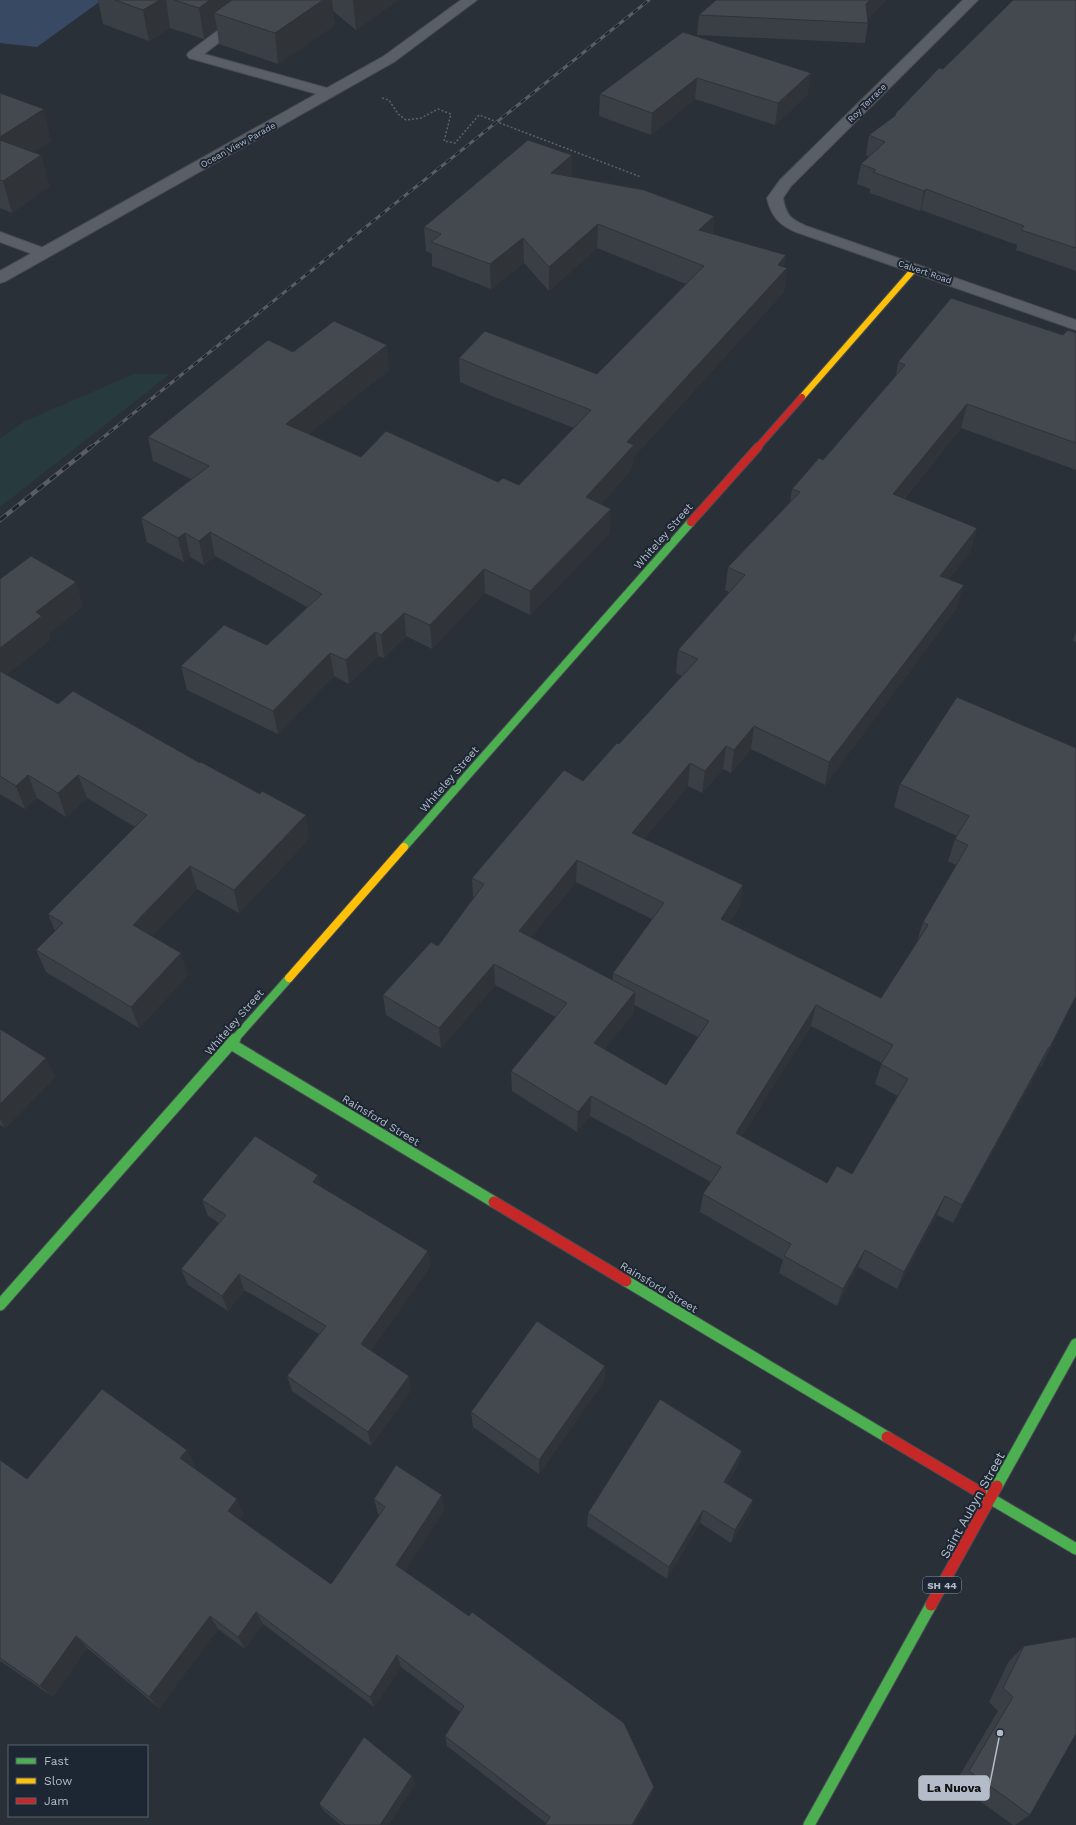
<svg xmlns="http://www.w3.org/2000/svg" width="1076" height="1825" font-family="'Work Sans',sans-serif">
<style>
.green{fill:#273a3e}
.water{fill:#384963}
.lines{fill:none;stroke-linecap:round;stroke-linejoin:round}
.lane-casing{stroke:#484c53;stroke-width:2}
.street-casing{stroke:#484c53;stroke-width:2}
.fast-far1-casing{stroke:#484c53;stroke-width:10}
.fast-casing{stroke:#484c53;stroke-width:13}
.slow-far1-casing{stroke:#484c53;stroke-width:8}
.slow-casing{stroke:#484c53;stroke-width:10}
.jam-far2-casing{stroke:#484c53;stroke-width:8}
.jam-far1-casing{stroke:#484c53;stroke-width:10}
.jam-casing{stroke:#484c53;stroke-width:13}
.path{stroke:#5d636a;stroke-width:1.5;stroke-dasharray:2 2;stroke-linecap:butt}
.lane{fill:#5a5e66;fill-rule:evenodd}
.street{fill:#5a5e66;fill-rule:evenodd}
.fast-far1{stroke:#4caf50;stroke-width:8}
.fast{stroke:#4caf50;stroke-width:11}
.slow-far1{stroke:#ffc107;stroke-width:6}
.slow{stroke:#ffc107;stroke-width:8}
.jam-far2{stroke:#c62828;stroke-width:6}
.jam-far1{stroke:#c62828;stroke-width:8}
.jam{stroke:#c62828;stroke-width:11}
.rail-far1-casing{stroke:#595d64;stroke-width:3}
.rail-casing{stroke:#595d64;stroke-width:4.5}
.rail-far1{stroke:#1d2633;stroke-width:2;stroke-dasharray:6;stroke-linecap:butt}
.rail{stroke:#1d2633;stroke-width:3;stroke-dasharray:8;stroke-linecap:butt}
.wall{fill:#3a3f45;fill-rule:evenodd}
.shaded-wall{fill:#303338}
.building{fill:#444950;stroke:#303338;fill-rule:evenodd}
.labels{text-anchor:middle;stroke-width:4;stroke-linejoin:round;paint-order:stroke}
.far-street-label{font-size:9px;fill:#b4bcc9;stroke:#1d2633}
.shield{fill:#1d2633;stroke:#878f9c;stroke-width:1}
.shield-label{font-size:10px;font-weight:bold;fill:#b4bcc9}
.street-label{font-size:11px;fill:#b4bcc9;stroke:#1d2633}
.near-street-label{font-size:13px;fill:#b4bcc9;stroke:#1d2633}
.leader{fill:none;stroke:#b4bcc9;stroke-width:1.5}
.callout-dot{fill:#b4bcc9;stroke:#1d2633;stroke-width:1.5}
.callout{fill:#b4bcc9;stroke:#b4bcc9;stroke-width:1.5}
.callout-label{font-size:12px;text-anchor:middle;font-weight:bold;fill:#111}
</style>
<rect width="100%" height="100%" fill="#2a3038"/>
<polygon class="green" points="134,374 170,374 0,507 0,439 25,421"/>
<polygon class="water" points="0,0 102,0 37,47 0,43"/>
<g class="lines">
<defs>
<g id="lane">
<polygon points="259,0 274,0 204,54 334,90 336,93 334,96 324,96 189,58 187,55 189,52"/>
<polygon points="0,232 49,250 51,253 49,256 43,258 0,242"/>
</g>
<g id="street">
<polygon points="461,0 477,0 394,62 6,281 0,283 0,271 384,56"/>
<path d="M963,0H978L791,186L783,198C786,216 791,219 806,226L1076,320V330L796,232C779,225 771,216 767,198L780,180Z"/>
</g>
<g id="fast-far1">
<polyline points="404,847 691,522"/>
<polyline points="234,1040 289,978"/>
</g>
<g id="fast">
<polyline points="231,1044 494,1202"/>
<polyline points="626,1281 887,1437"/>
<polyline points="0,1305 235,1039"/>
<polyline points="997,1486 1076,1344"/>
<polyline points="981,1493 1076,1549"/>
<polyline points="809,1825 931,1605"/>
</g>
<polyline id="slow-far1" points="802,397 915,268"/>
<polyline id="slow" points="289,978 404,847"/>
<polyline id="jam-far2" points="757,448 802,397"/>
<polyline id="jam-far1" points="691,522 758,447"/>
<g id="jam">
<polyline points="494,1202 626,1281"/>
<polyline points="887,1437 981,1493"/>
<polyline points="931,1605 997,1486"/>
</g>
</defs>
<use href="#lane" class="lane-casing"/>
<use href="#street" class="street-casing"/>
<use href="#fast-far1" class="fast-far1-casing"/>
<use href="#fast" class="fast-casing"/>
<use href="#slow-far1" class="slow-far1-casing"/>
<use href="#slow" class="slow-casing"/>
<use href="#jam-far2" class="jam-far2-casing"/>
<use href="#jam-far1" class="jam-far1-casing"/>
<use href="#jam" class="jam-casing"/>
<polyline class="path" points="382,98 389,100 398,114 406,120 421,118 438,109 451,114 444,141 455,143 479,115 641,177"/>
<use href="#lane" class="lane"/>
<use href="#street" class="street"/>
<use href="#fast-far1" class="fast-far1"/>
<use href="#fast" class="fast"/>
<use href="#slow-far1" class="slow-far1"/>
<use href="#slow" class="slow"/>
<use href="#jam-far2" class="jam-far2"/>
<use href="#jam-far1" class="jam-far1"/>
<use href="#jam" class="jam"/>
<defs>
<polyline id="rail-far1" points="90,448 649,0"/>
<polyline id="rail" points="0,520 91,447"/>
</defs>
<use href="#rail-far1" class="rail-far1-casing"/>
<use href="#rail" class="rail-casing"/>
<use href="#rail-far1" class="rail-far1"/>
<use href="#rail" class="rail"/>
</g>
<g class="wall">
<polygon points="98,0 398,0 356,30 333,11 335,25 278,64 219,44 217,29 204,39 170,28 149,41 103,24"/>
<polygon points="716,0 886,0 868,19 868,23 865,43 697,35 699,15"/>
<polygon points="1076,0 1076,271 1016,250 1017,245 921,210 920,211 870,193 870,189 857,184 861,164 869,157 866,155 869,135 894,117 895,114 943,69"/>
<polygon points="683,32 808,94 775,125 695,99 651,135 599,116 600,94"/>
<polygon points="0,93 51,141 34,152 41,155 49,187 12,213 0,208"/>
<polygon points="572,177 714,216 713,234 787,268 784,292 633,458 632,469 601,504 610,533 530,615 485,593 432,649 406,636 384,658 378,656 349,684 334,676 278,734 187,690 181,666 267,645 307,607 215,556 204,565 190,557 184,562 147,542 141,518 191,479 153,461 148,437 293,352 387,345 389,370 308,434 361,457 498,482 519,485 574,428 492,396 460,382 459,358 597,374 686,284 597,248 549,291 524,263 491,289 432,266 432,254 426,251 424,227"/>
<path d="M1076,333V470L961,428L904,499L977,528L970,552L949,579L957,608L825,785L751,749L731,773L723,769L702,793L688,786L644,839L740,907L729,923L881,998L916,944L923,922L956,865L948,861L955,839L957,836L894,807L900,784L1076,748V997L1041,1067H1040L953,1223L937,1215L897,1289L858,1267L837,1306L779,1273L783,1260L700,1212L703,1194L711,1182L590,1116L577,1132L512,1091L511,1071L556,1017L495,985L441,1048L386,1015L383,995L438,946L473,898L472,878L583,781L619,744L682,676L676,673L678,650L729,592L725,590L728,567L790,502L792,489L823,460L896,376L898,362ZM576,882L652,919L613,973V980L531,937ZM634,1005L698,1037L666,1085L604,1049L634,1013ZM811,1026L882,1063L875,1084L898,1096L852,1174L827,1183L742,1136Z"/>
<polygon points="0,579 83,606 48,634 50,640 6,675 58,704 310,838 239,913 197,889 152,936 188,975 139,1028 46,972 36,950 55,931 48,914 135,827 87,798 66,817 37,798 25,809 0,794"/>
<polygon points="1076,632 1076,642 1073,641"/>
<polygon points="0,1029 46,1058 55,1077 5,1128 0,1125"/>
<polygon points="318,1175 321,1187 428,1251 430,1267 371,1350 411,1390 371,1446 292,1391 287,1376 319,1334 244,1290 228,1311 188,1285 181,1269 219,1223 208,1216 202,1200"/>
<polygon points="605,1366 604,1381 539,1474 473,1427 471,1412"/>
<polygon points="187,1450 195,1466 193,1468 244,1514 240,1519 331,1584 380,1515 378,1514 374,1499 442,1495 444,1510 405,1571 654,1787 651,1796 634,1825 545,1825 546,1823 447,1746 445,1736 460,1712 401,1667 374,1707 263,1624 245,1649 218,1629 159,1708 87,1648 53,1697 0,1661 0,1460 27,1479"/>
<polygon points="742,1451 738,1465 727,1483 753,1500 749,1513 731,1543 700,1523 667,1579 587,1526 588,1513"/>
<polygon points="1024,1646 1030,1815 1015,1825 1013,1825 955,1783 998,1711 989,1702 1009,1661"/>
<polygon points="412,1776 415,1784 388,1825 341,1825 324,1811 319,1804"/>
</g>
<g class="shaded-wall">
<polygon points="160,0 166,0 170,28 149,41 143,10"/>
<polygon points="210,0 257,0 214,13 217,29 204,39 199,8"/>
<polygon points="323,0 332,0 335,25 278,64 275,33"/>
<polygon points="353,0 398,0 356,30"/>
<polygon points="870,0 886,0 864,23 866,4"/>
<polygon points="811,73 808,94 775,125 778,103"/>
<polygon points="697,78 695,99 651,135 652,113"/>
<polygon points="44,109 51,141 7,170 0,146 0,137"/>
<polygon points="41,155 49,187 12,213 3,181"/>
<polygon points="572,155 572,179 551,173"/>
<polygon points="926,189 921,210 920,211 924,191"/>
<polygon points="714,216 712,240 699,230"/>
<polygon points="598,224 597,248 549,291 549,267"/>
<polygon points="523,238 524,263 491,289 490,264"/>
<polygon points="786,255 784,271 787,268 784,292 633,458 632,469 585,522 586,497 627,442 778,265"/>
<polygon points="387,345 389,370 290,449 286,424"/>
<polygon points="967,404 961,428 888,518 893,494"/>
<polygon points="611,509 610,533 530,615 530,591"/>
<polygon points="977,528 970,552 934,599 940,576"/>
<polygon points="210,532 215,556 204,565 199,541"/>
<polygon points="185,533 190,557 184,562 178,538"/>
<polygon points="484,569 485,593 432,649 430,625"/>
<polygon points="76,582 83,606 48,634 50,640 0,680 0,648 36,612"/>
<polygon points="964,585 957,608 825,785 829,762"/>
<polygon points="404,613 406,636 384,658 381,635"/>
<polygon points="375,632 378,656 349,684 346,660"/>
<polygon points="330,653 334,676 278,734 273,711"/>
<polygon points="754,726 751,749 731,773 734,750"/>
<polygon points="726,746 723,769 702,793 705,771"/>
<polygon points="690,763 688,786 631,855 632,833"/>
<polygon points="28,775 37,798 25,809 16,786"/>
<polygon points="78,775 87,798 66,817 58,793"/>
<polygon points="306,815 310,838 239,913 234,890"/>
<polygon points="577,860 576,882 519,952 519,931"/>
<polygon points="190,866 197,889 141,948 133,925"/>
<polygon points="743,885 740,907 717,940 721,919"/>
<polygon points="181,953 188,975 139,1028 131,1007"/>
<polygon points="494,964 495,985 441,1048 439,1028"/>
<polygon points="635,992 634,1013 593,1063 594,1043"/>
<polygon points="1076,996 1076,997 1041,1067 1050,1047"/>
<polygon points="816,1005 811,1026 732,1152 736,1133"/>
<polygon points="1049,1047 1040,1067 953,1223 962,1205"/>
<polygon points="46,1058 55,1077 5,1128 0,1119 0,1104"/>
<polygon points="591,1096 590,1116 577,1132 578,1112"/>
<polygon points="318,1175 322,1192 313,1182"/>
<polygon points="945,1196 937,1215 897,1289 904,1272"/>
<polygon points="865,1250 858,1267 837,1306 843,1289"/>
<polygon points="428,1251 430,1267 365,1359 361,1344"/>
<polygon points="239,1274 244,1290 228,1311 222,1296"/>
<polygon points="605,1366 604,1381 539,1474 539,1460"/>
<polygon points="409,1376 411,1390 371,1446 368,1432"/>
<polygon points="187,1450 195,1466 189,1473 180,1458"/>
<polygon points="742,1451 738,1465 721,1495 724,1482"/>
<polygon points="442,1495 444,1510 400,1579 396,1565"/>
<polygon points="237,1499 244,1514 235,1526 228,1511"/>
<polygon points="753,1500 749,1513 731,1543 735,1530"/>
<polygon points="703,1510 700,1523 667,1579 669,1567"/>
<polygon points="256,1612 263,1624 245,1649 238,1637"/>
<polygon points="210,1616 218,1629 159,1708 149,1697"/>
<polygon points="76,1636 87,1648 53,1697 40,1686"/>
<polygon points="397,1655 401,1667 374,1707 370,1697"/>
<polygon points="412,1776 415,1784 388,1825 380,1825"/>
<polygon points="654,1787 651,1796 634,1825 632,1825"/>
</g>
<g class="building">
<polygon points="115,0 160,0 143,10"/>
<polygon points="174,0 210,0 199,8"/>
<polygon points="232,0 323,0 275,33 214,13"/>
<polygon points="716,0 870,0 866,4 868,23 699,15"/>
<polygon points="1013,0 1076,0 1076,248 1021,230 1024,226 926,189 924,191 873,172 876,170 861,164 885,142 869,135 896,115 895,114 939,68 943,69"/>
<polygon points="683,32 811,73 778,103 697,78 652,113 600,94"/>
<polygon points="0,93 44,109 0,137"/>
<polygon points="0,140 41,155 3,181 0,180"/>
<polygon points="528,140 572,155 551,173 644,190 714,216 699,230 786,255 778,265 787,268 627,442 634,445 586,497 611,509 530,591 484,569 430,625 404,613 381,635 375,632 346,660 330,653 273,711 181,666 224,625 267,645 322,594 210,532 199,541 185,533 178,538 141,518 209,466 148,437 268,340 293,352 334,321 387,345 286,424 361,457 386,431 498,482 503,478 519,485 591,410 492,372 459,358 485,331 597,374 704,266 598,224 549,267 523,238 490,264 431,242 441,234 424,227"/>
<path d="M951,298L1063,335L1068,330L1076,333V443L967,404L893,494L977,528L940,576L964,585L829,762L754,726L734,750L726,746L705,771L690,763L632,833L743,885L721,919L881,998L928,925L923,922L968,845L955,839L969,816L900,784L957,697L1076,748V996L1050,1047H1049L962,1205L945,1196L904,1272L865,1250L843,1289L784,1256L791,1244L703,1194L721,1167L591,1096L578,1112L511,1071L567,1003L494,964L439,1028L383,995L431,942L438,946L484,884L472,878L564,770L583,781L617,743L619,744L698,659L678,650L745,575L728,567L800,492L792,489L819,458L823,460L905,365L898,362ZM577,860L664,903L613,973L709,1021L666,1085L594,1043L635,992L519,931ZM816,1005L893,1045L881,1064L908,1079L852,1174L837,1166L827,1183L736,1133Z"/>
<polygon points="31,556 76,582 36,612 42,616 0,648 0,579"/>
<polygon points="0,671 58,704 73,691 200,763 201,762 260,794 262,791 306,815 234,890 190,866 133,925 181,953 131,1007 36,950 63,923 48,914 147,815 78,775 58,793 28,775 16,786 0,776"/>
<polygon points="0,1029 46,1058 0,1104"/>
<polygon points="255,1136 318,1175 313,1182 428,1251 361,1344 409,1376 368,1432 287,1376 326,1326 239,1274 222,1296 181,1269 226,1215 202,1200"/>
<polygon points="537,1321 605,1366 539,1460 471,1412"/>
<polygon points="102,1389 187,1450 180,1458 237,1499 228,1511 331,1584 385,1507 374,1499 396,1465 442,1495 396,1565 469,1616 472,1612 624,1723 654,1787 632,1825 545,1825 550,1817 445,1736 464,1706 397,1655 370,1697 256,1612 238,1637 210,1616 149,1697 76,1636 40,1686 0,1658 0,1460 27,1479"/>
<polygon points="660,1399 742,1451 724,1482 753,1500 735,1530 703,1510 669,1567 588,1513"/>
<polygon points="1076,1637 1076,1734 1030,1815 969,1771 1013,1697 1003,1688 1024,1646"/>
<polygon points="364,1737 412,1776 380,1825 345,1825 319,1804"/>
</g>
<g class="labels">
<g class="far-street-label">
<text transform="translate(867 103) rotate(-45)" y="3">Roy Terrace</text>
<text transform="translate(238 145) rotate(-29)" y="3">Ocean View Parade</text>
<text transform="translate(925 272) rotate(19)" y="3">Calvert Road</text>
</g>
<rect class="shield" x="923" y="1577" width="38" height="16" rx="3"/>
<g class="shield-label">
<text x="942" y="1589">SH 44</text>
</g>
<g class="street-label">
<text transform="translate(663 536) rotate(-49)" y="4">Whiteley Street</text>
<text transform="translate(449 779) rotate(-49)" y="4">Whiteley Street</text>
<text transform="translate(234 1022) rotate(-49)" y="4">Whiteley Street</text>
<text transform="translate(381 1120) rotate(31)" y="4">Rainsford Street</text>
<text transform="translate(659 1287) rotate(31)" y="4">Rainsford Street</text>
</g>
<g class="near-street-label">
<text transform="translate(972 1505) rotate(-61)" y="5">Saint Aubyn Street</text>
</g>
</g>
<path class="leader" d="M1000 1733L989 1788"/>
<circle class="callout-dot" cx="1000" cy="1733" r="4"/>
<rect class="callout" x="919" y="1776" width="70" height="24" rx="4"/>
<g class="callout-label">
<text x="954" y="1792">La Nuova</text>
</g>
<rect x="8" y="1745" width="140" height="72" fill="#1d2633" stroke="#59626f"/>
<rect x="16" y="1758" width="20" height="6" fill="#4caf50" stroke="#59626f"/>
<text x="44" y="1765" font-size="12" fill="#b4bcc9">Fast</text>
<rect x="16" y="1778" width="20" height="6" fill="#ffc107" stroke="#59626f"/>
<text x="44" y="1785" font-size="12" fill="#b4bcc9">Slow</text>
<rect x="16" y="1798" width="20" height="6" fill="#c62828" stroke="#59626f"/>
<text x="44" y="1805" font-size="12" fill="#b4bcc9">Jam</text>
</svg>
